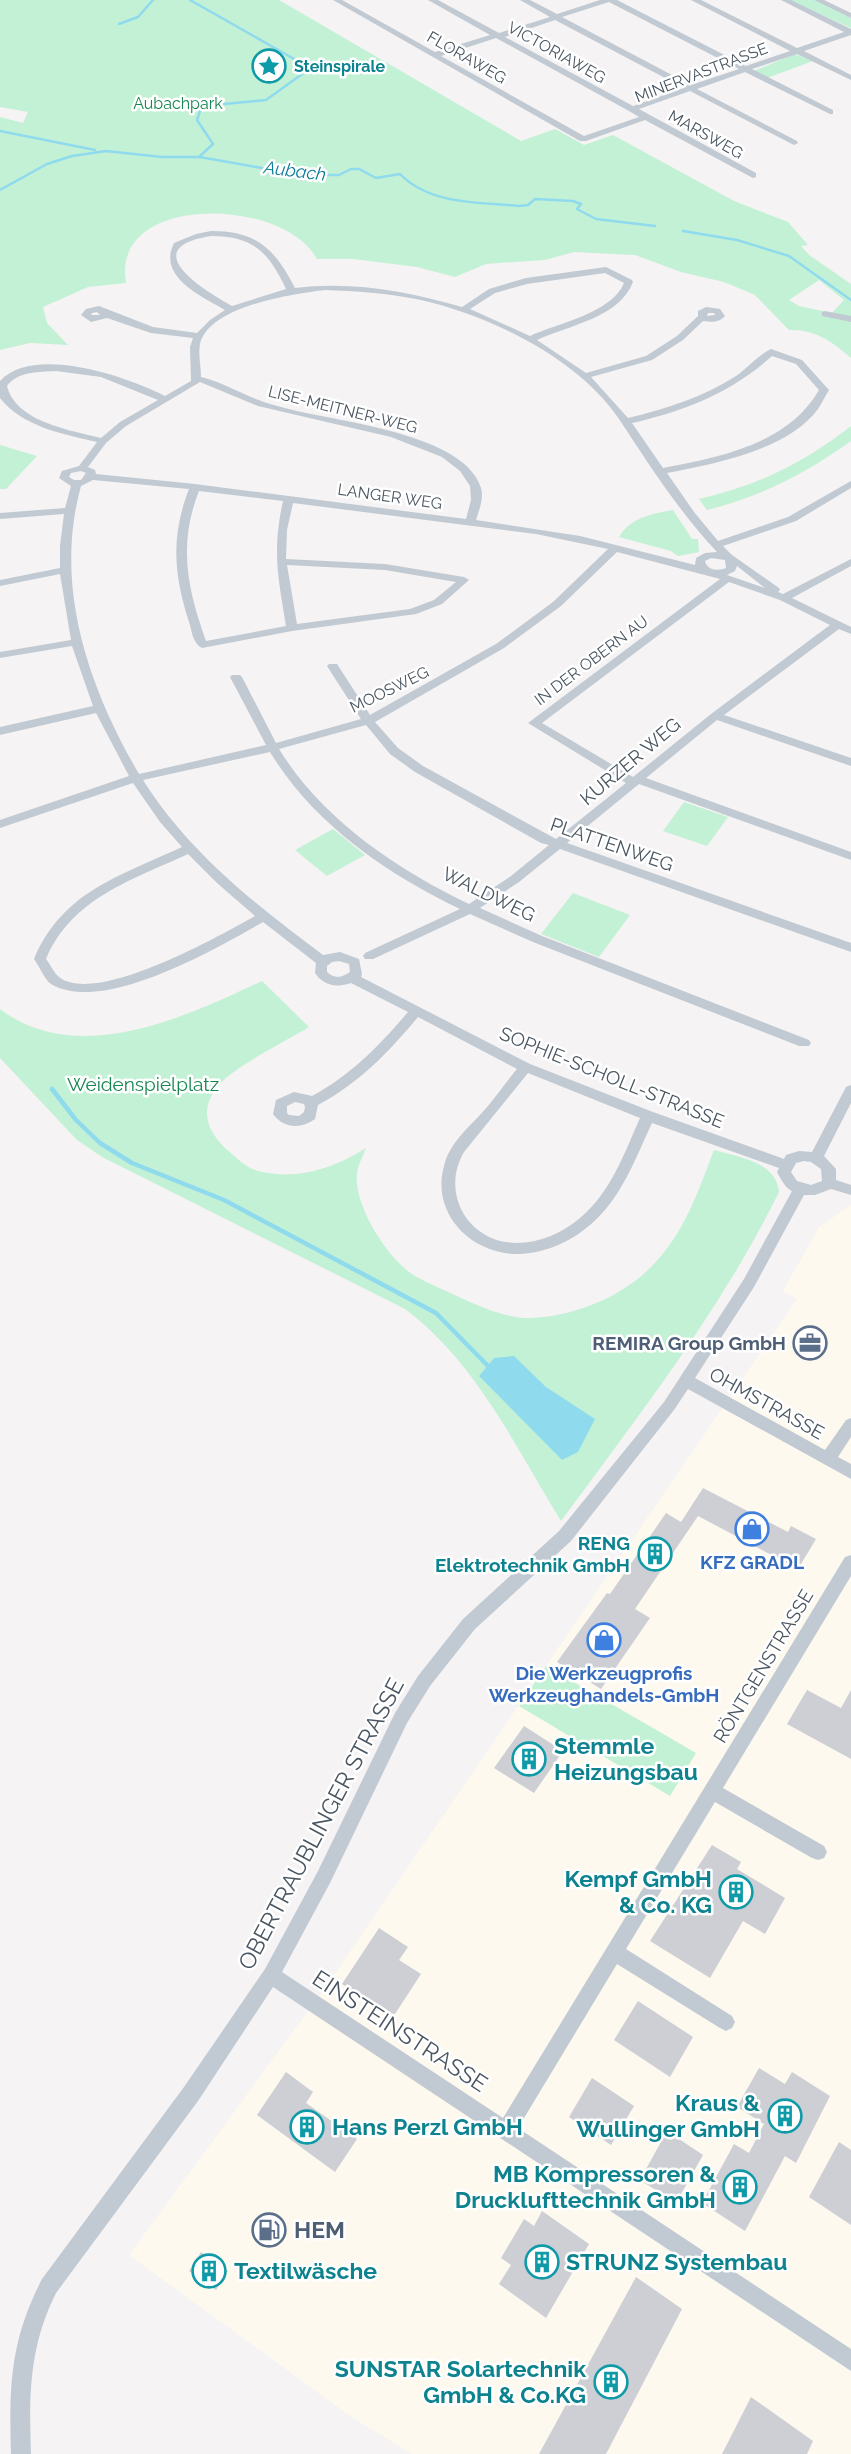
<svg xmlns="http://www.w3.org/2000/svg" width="851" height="2454" font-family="Raleway,sans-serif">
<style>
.commercial{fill:#fdf9ef}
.green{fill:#c3f1d5;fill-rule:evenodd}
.water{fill:#90daee}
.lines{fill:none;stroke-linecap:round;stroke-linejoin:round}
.stream-far1{stroke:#90daee;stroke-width:2.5}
.stream{stroke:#90daee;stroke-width:4.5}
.building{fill:#cdcfd5}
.minor{fill:#c1cad2;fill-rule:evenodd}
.labels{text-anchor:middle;stroke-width:5;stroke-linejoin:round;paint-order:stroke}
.far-street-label{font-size:16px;fill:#4a5661;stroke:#fff}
.far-culture-label{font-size:16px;font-weight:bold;fill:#0d838f;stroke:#fff;text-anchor:start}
.far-park-label{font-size:16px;fill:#17864f;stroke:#fff}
.far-water-label{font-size:18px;font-style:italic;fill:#0c7c9b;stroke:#fff}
.street-label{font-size:19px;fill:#4a5661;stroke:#fff}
.park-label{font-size:19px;fill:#17864f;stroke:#fff}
.service-label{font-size:19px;font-weight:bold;fill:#4e5e75;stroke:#fff;text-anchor:end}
.culture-label{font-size:19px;font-weight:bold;fill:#0d838f;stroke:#fff;text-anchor:end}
.shop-label{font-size:19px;font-weight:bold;fill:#366cbe;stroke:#fff}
.near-culture-label{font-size:23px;font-weight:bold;fill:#0d838f;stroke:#fff;text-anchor:start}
.near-street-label{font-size:23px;fill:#4a5661;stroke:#fff}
.near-service-label{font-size:23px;font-weight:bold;fill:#4e5e75;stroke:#fff;text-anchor:start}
</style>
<rect width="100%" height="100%" fill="#f5f3f3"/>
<polygon class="commercial" points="851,1205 851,2454 412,2454 353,2418 129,2255 325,1988 797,1299 783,1291 819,1227"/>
<g class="green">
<path d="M0,0H279L521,141L555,129L584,145L613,135L734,201L788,222L808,245L801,246L809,255L851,284V358C832,341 814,329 789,330L755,295L724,282L681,272L635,255L574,252L545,260L486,264L455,277L417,267L353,259H317C284,197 110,192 126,283L88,287L43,307L47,323L68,345L30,343L0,350V117L23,123L28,112L0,107ZM819,280L844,300L832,313L799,306L789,300Z"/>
<polygon points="789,0 814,0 851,18 851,28"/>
<polygon points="795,54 813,61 767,78 754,71"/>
<path d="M851,426V441C806,473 761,497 707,510L699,499C757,486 804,463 851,426Z"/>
<polygon points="0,445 37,456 6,489 0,489"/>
<path d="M673,510L692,539H698L699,552L678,556L671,551L619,537C631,517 652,514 673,510Z"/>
<polygon points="684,802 728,817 707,846 663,831"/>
<polygon points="333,829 365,855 327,876 295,850"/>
<polygon points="573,893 630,915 599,957 541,934"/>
<path d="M262,981L309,1027C286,1041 244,1062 226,1078C196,1105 204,1131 232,1154C240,1161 247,1168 258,1171C296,1181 335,1168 366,1148C363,1156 358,1165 357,1173C353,1205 388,1260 415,1276C429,1284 445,1290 459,1297C481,1307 505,1318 530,1318C572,1317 622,1297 651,1267C684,1234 698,1192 714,1150C738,1157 776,1161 779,1192C721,1310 639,1415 561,1521C515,1446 476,1362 405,1309L102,1157L77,1140L0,1058V1009C77,1068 186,1017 262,981Z"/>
<polygon points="546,1666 696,1753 670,1796 519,1706"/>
</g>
<polygon class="water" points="514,1356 546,1387 595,1419 578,1452 562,1460 479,1376 494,1358"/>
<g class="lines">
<g class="stream-far1">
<polyline points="190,0 310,68"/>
<polyline points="119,24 138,17 153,0"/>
<polyline points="0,131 95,150"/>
<polyline points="199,157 213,144 197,120 200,111 220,101 224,104 266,100 305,72"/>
<path d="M0,190L47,164L72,156L106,151L162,157H200L301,175H339L351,169H359L376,178L400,174C430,205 479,202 519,206L528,205L535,199L573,201L581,204L577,209L596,219L655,226"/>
<polyline points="683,231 737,240 789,256 851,300"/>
</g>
<polyline class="stream" points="52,1089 76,1120 100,1143 132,1163 224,1200 436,1313 488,1366"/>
</g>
<g class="building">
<polygon points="703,1488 788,1532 791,1526 816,1539 798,1569 698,1516 635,1609 650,1618 601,1689 557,1662 607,1593 610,1594 666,1513 681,1522"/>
<polygon points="807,1690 841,1708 851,1690 851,1759 787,1724"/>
<polygon points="524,1726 563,1751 534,1793 494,1768"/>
<polygon points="712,1845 741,1862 737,1869 785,1898 765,1934 743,1921 710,1978 650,1941"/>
<polygon points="379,1928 408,1947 399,1960 421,1974 393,2017 342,1984"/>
<polygon points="638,2001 693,2037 670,2077 614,2040"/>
<polygon points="759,2068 785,2084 792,2072 830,2096 796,2163 785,2156 745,2231 702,2203 734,2144 749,2153 764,2124 737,2107"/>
<polygon points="286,2072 313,2092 306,2103 357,2139 335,2172 257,2115"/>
<polygon points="592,2078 634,2106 611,2145 569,2117"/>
<polygon points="667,2131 703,2155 676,2203 640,2180"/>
<polygon points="839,2142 851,2150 851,2225 809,2197"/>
<polygon points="542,2211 589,2244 546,2318 499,2284 511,2265 501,2258 524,2219 534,2226"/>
<polygon points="201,2252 228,2271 216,2290 189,2271"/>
<polygon points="636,2277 682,2309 606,2454 539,2454"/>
<polygon points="751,2397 813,2441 807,2454 722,2454"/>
</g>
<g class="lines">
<g class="minor">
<path d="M333,0H342L435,52L490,35L428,0H438L499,33L550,17L520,0H530L557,14L600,0H617L746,66L790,51L691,0H701L797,48L844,32L781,0H791L851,29V35L804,51L851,75V80L797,54L752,69L833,110V114H830L745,72L697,89L797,141L798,143L794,145L690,91L639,109L756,173V177L753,178L645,120L586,141H580ZM609,2L739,69L691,85L562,17ZM555,20L684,88L633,106L505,37ZM496,38L629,111L639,117L584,136L441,56Z"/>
<polygon points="814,0 824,0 851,13 851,18"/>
<path d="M211,231C257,231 275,249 295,288C353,281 406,291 462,307L489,289L526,278L606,267L632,280L633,282C619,318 569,325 537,340L586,373L646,356L677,336L698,316V311L706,307L720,309L725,316C719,323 712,322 703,321L683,340L652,360L591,377L628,418C666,409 703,397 736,376C748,368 758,355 771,349L802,360L829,390C825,396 822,403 818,409C788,450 714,464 667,473L694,512L718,541L788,517L851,481V488L796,521L723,546L732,555L779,588L780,590L778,592L783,594L851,559V566L792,598L851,627V634L839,629L724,715L851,758V766L717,720L646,778L851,852V860L639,784L567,843L851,943V952L560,849L519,882L480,908L542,936L809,1040L811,1043L809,1046H799L533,942L470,914L373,959H365L363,956L365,953L460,909C385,873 313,823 270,752L143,780C189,853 256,905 323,955L340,952L359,959L362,974L361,977L530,1064L653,1112L784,1159L786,1155L799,1151L812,1152L846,1087L851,1085V1103L824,1156L836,1169V1180L851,1185V1195L831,1189L815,1195H804L754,1287L695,1378L825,1450L846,1420L851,1418V1437L838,1457L851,1464V1479L688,1389L674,1410L571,1541L475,1629L430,1686L407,1723L330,1883L282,1972L503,2118L845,1557L851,1555V1576L723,1788L824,1846L827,1852L824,1858L818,1860L812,1858L715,1802L626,1949L732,2016L735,2022L732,2028L726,2031L720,2028L617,1964L518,2128L851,2349V2371L273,1987L198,2101L56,2293C29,2347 29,2395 31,2454H11C9,2386 10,2341 42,2279L184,2087L265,1969L318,1871L395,1713L418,1676L463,1619L559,1531L664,1402L744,1279L792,1191C785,1188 781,1179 777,1172L779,1168L652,1123C634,1161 620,1203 585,1229C566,1244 541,1254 516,1254C469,1253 431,1212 444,1166C450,1141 472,1125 488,1106C498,1094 507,1081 517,1069L418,1017C388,1053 359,1083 318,1105L315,1119C301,1129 284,1129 273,1114L276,1100L294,1092L312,1096C351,1075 379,1046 408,1012L351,983C337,988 324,986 315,973L316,963L263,922C217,948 103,1015 51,984C45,980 40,968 36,962L34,959C63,891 120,876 182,847L160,822L133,783L0,828V820L129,776L96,713L0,735V727L93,706L72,646L0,658V652L71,640L60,574L0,586V580L60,568V546L64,514L0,519V513L65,508L71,486L59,478L62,471L79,466L97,442C63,434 23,427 0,398V381C34,344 128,377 165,396L191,381L190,347L193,338L151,333L107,318L91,322L81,315L86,309L99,306L153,327L197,333L210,320L225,310C201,296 157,277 174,243L196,234ZM211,236C254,236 269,253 286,289L232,306C203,290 135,248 211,236ZM605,273L624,283C612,313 558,323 530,336L470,309L495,293L527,284ZM325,290C356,291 385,293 416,299C487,314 577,357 619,419C648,463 680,513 717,552L705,553L696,558L695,565L580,536L476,520C479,510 484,499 481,488C465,434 340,422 293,410C281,407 268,404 256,399C238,392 221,382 201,377C201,366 198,355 200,344C209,306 293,294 325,290ZM97,312L100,315H91L92,313ZM708,313H714L715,315L707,316ZM772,356L796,364L819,390C788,444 720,457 663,468L632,423C685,411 732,392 772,356ZM56,371L101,377L158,400L120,422L101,438C70,430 16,422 7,386C18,371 39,372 56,371ZM200,382L258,406L391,437L442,457L460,471L470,486L471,500L466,519L195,484L96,474L95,470L88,467L106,443L126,426ZM81,471L86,473L81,480H74L69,477L71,473ZM93,480L189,489C170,538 174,576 190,625C192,634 194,644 202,648L292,631L416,614L442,604L469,580L464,577L385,564L286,559L287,530L293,503L536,534L608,549L553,602L496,644L370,715L337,664H329L327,666L361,719L276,743L242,677L240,675H232L230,677L266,745L139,774C89,688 53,587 81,486ZM199,491L283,501C272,551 278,577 286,626L206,641C187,588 178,544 199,491ZM617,552L720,579L528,723L626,783L556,839L423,766L398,748L375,722L504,648L561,606ZM711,558L725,560L726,568C719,571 707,571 705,561ZM287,565L385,570L456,582L434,600L410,609L297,624ZM737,566L765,588L727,575L735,571ZM729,582L780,600L830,625L711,714L633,777L542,723ZM366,725L390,754L415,772L541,843L549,845L511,876L469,904C396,869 322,819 279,749ZM188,854L217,883L255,916C219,936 96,1006 59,977C54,973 50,964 46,959C72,898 132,880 188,854ZM339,961L349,964L350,972C341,978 335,979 327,972V966L332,962ZM528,1073L640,1118C624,1154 611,1192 580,1218C562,1233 540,1243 516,1243C468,1242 440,1193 464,1152ZM295,1102L304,1104L305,1107L304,1112L299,1116L289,1115L287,1113V1106ZM804,1161L811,1162L821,1169L822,1181L811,1185L797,1181L791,1172L796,1163Z"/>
<polygon points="825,311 851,316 851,322 822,316 822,312"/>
</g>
</g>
<defs>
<symbol id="sight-ring" viewBox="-11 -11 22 22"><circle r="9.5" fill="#fff" stroke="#0f9aa8" stroke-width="1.5"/><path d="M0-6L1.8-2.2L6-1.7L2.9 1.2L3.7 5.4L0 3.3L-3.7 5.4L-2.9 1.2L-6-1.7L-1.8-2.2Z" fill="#0f9aa8"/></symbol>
<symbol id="office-ring" viewBox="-11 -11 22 22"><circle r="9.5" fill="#fff" stroke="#5c6f8a" stroke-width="1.5"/><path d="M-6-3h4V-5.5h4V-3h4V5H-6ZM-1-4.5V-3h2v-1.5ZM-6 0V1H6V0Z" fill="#5c6f8a"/></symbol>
<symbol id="shop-ring" viewBox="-11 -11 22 22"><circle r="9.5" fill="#fff" stroke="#3f7fe0" stroke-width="1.5"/><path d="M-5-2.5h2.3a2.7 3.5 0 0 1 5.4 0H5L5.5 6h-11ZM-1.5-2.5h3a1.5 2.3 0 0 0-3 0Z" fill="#3f7fe0"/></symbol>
<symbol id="building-ring" viewBox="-11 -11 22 22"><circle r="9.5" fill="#fff" stroke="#0f9aa8" stroke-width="1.5"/><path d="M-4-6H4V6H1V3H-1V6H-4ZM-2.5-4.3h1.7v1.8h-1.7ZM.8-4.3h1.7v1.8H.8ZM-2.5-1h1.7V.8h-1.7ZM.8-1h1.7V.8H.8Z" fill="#0f9aa8"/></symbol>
<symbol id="fuel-ring" viewBox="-11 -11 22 22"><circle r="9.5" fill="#fff" stroke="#5c6f8a" stroke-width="1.5"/><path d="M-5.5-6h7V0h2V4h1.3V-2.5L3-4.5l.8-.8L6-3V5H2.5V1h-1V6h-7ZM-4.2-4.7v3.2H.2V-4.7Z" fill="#5c6f8a"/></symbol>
</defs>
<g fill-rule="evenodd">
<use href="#sight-ring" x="250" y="47" width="38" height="38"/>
<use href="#office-ring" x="791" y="1324" width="38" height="38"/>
<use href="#shop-ring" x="733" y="1510" width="38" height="38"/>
<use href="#building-ring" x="636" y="1535" width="38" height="38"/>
<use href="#shop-ring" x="585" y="1621" width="38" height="38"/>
<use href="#building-ring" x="510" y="1740" width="38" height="38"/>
<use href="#building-ring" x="717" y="1873" width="38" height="38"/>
<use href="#building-ring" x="766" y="2097" width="38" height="38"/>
<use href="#building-ring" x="288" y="2108" width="38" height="38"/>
<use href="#building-ring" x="721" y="2168" width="38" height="38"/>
<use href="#fuel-ring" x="250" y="2211" width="38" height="38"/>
<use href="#building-ring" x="523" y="2243" width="38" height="38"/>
<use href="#building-ring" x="190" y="2252" width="38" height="38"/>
<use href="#building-ring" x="592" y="2363" width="38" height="38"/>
</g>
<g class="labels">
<g class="far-street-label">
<text transform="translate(557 52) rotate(29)" y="6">VICTORIAWEG</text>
<text transform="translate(467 57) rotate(30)" y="6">FLORAWEG</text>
<text transform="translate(701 72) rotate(-21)" y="6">MINERVASTRASSE</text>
<text transform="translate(706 134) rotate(29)" y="6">MARSWEG</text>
<text transform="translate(343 409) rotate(14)" y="6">LISE-MEITNER-WEG</text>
<text transform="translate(390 496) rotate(8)" y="6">LANGER WEG</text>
<text transform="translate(591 660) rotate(-37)" y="6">IN DER OBERN AU</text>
<text transform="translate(389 689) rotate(-26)" y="6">MOOSWEG</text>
</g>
<g class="far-culture-label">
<text x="294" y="72">Steinspirale</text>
</g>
<g class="far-park-label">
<text x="178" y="109">Aubachpark</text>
</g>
<g class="far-water-label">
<text transform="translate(295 171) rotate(7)" y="6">Aubach</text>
</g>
<g class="street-label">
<text transform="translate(630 761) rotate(-40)" y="7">KURZER WEG</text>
<text transform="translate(612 844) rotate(19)" y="7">PLATTENWEG</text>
<text transform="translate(489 894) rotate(26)" y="7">WALDWEG</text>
<text transform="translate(612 1077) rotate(22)" y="7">SOPHIE-SCHOLL-STRASSE</text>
<text transform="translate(767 1403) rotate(29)" y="7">OHMSTRASSE</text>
<text transform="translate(763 1666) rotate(-59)" y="7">RÖNTGENSTRASSE</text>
</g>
<g class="park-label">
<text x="143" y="1091">Weidenspielplatz</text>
</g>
<g class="service-label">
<text x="786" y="1350">REMIRA Group GmbH</text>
</g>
<g class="culture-label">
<text x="630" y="1550">RENG<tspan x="630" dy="22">Elektrotechnik GmbH</tspan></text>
</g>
<g class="shop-label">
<text x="752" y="1569">KFZ GRADL</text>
<text x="604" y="1680">Die Werkzeugprofis<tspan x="604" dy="22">Werkzeughandels-GmbH</tspan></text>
</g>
<g class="near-culture-label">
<text x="554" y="1754">Stemmle<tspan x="554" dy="26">Heizungsbau</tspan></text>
<text x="712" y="1887" text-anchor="end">Kempf GmbH<tspan x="712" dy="26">&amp; Co. KG</tspan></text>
<text x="760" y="2111" text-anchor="end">Kraus &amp;<tspan x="760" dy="26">Wullinger GmbH</tspan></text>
<text x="332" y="2135">Hans Perzl GmbH</text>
<text x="716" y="2182" text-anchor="end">MB Kompressoren &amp;<tspan x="716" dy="26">Drucklufttechnik GmbH</tspan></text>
<text x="566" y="2270">STRUNZ Systembau</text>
<text x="234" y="2279">Textilwäsche</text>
<text x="586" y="2377" text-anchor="end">SUNSTAR Solartechnik<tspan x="586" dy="26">GmbH &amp; Co.KG</tspan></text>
</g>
<g class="near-street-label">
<text transform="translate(321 1824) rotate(-62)" y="8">OBERTRAUBLINGER STRASSE</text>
<text transform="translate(400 2031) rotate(33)" y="8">EINSTEINSTRASSE</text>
</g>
<g class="near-service-label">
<text x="294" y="2238">HEM</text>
</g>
</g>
</svg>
